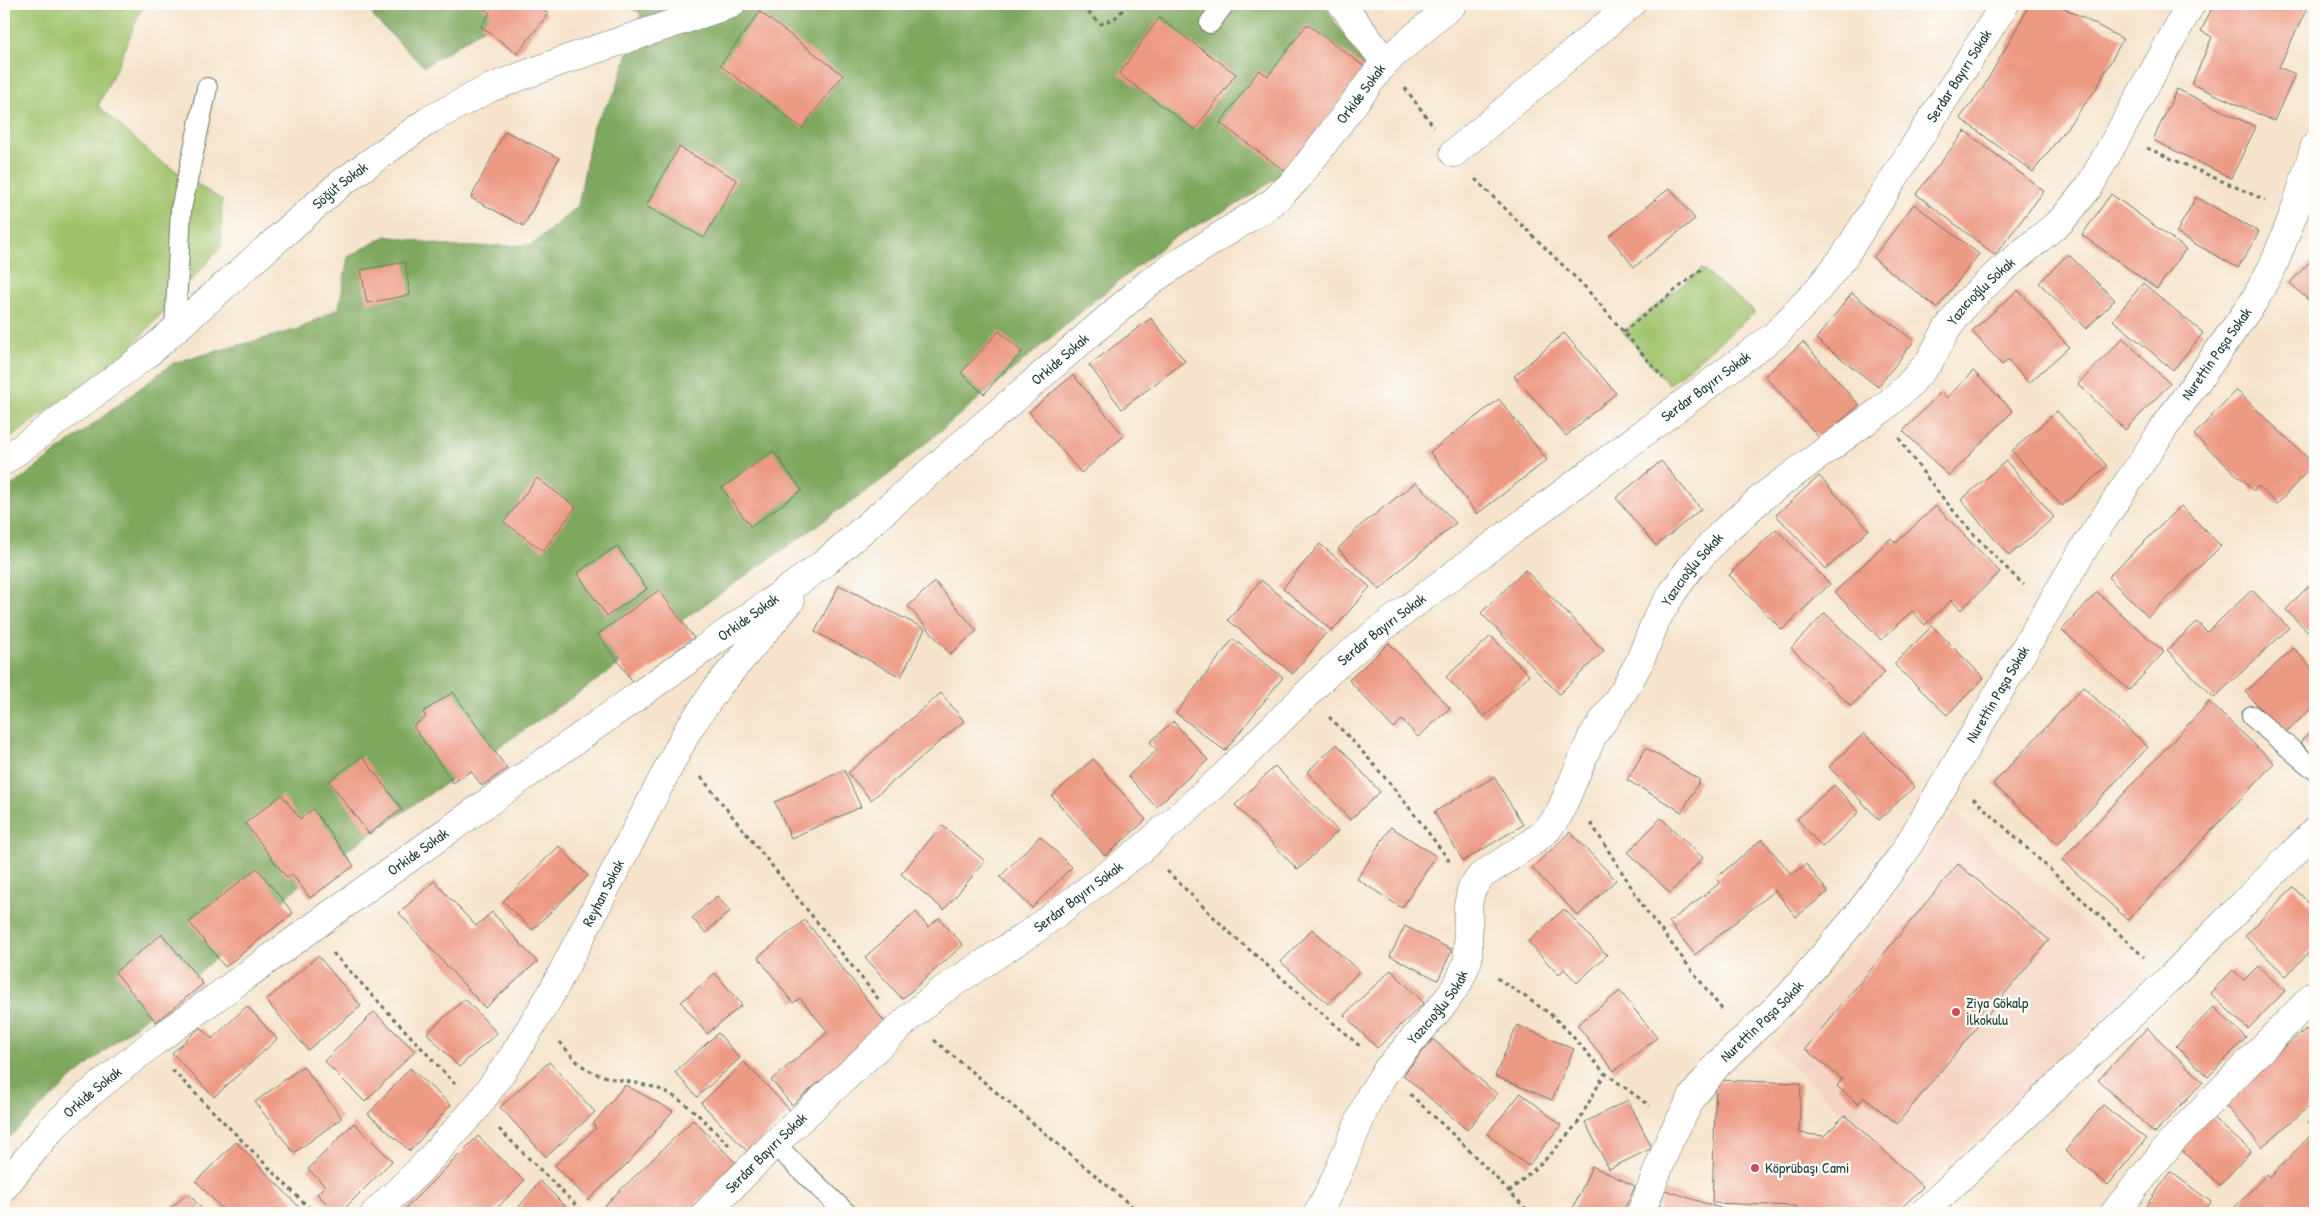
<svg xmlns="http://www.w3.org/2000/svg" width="2319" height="1217" font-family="'Patrick Hand',sans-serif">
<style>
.built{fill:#f5d3c2}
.green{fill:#9fc26b;stroke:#5f8050}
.forest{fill:#7fa85f;stroke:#4f724a}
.building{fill:#ed9a84}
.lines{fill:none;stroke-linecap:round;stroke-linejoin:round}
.lane-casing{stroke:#6a7769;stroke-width:22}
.street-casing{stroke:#6a7769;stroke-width:29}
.secondary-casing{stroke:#6a7769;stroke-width:29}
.path{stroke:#6a7769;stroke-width:3;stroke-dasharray:4 4;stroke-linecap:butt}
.lane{stroke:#fff;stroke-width:20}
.street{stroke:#fff;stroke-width:28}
.secondary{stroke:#fff;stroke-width:28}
.poi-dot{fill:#d1495b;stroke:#fdfcf7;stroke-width:2}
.labels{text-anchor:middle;stroke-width:5;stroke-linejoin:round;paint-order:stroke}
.street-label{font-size:15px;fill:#1f3d34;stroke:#fdfcf7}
.poi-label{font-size:15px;fill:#1f3d34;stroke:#fdfcf7;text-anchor:start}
</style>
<rect width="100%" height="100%" fill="#fdfcf7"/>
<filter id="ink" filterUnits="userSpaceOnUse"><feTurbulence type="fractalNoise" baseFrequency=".02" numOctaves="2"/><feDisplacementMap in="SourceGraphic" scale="10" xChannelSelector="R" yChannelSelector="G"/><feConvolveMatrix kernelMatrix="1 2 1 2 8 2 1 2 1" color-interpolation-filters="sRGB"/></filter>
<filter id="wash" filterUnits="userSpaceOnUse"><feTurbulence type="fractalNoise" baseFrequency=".0096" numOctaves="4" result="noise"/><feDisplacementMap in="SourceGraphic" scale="20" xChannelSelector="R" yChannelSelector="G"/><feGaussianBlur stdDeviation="1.12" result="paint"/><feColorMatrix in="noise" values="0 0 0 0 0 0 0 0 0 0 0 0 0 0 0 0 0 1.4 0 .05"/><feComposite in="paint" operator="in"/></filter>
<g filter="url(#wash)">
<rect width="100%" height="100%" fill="#f6e3cb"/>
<polygon class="built" points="1954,812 2147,977 1923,1187 1772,1047 1859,948"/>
<g class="green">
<polygon points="4,4 145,4 142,7 120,60 98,106 159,160 222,200 221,247 126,353 4,443"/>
<polygon points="1702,269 1755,312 1669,385 1623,332"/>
</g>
<g class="forest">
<polygon points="370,4 521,4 424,67 374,18"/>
<polygon points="621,4 1325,4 1331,16 1365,67 1286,172 1241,202 1173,238 1094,301 886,477 580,692 315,872 196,975 203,984 156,1022 149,1014 69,1081 4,1142 4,489 16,483 173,363 299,329 339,308 348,257 386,236 456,247 532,245 578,206 593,126 615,92 641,13"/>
</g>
<g id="blocks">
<g class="building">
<polygon points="485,4 536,4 548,14 517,54 481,26 490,13 482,7"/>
<polygon points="2030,4 2057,4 2123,39 2095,91 2033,172 1960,118 1983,88"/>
<polygon points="2214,4 2309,4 2279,67 2295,74 2274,121 2192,84 2212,37 2201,31"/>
<polygon points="760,12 843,75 802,128 720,65"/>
<polygon points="1159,18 1236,74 1195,130 1119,74"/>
<polygon points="1307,24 1365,67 1286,172 1220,123 1259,70 1268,76"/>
<polygon points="2177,89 2256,127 2231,178 2153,140"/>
<polygon points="505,131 559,158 524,226 471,198"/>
<polygon points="1965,131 2044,191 1995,255 1916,194"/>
<polygon points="679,147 737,180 704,238 646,206"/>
<polygon points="1670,188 1695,219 1634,267 1609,236"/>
<polygon points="2111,194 2186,249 2157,289 2082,235"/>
<polygon points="2196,197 2259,232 2238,268 2176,233"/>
<polygon points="1914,204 1979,254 1937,308 1873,258"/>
<polygon points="2068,254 2115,300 2086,329 2039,283"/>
<polygon points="2315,256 2315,306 2290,283"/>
<polygon points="405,262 410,295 367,303 361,270"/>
<polygon points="2143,283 2203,333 2173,370 2113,320"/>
<polygon points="2018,290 2069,347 2029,383 2008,360 2002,365 1972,331"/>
<polygon points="1852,293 1914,341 1878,387 1816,339"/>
<polygon points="1151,318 1185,361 1122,409 1089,365"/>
<polygon points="999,331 1022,352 984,394 961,373"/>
<polygon points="1564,333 1616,393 1566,436 1514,376"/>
<polygon points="2123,338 2170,384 2125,430 2078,384"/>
<polygon points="1803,342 1859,405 1820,439 1765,376"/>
<polygon points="1973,371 2013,411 1949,476 1903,431 1941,392 1947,398"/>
<polygon points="1073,375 1124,436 1081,473 1029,412"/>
<polygon points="2236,390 2314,464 2277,504 2258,486 2254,491 2194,435"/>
<polygon points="1499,399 1547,460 1477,514 1430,452"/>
<polygon points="2057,411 2107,466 2062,506 2012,451"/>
<polygon points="773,451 802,490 751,527 722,488"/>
<polygon points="1661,461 1701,509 1656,546 1616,498"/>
<polygon points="2006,461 2054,517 2009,556 1961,500"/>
<polygon points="1819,476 1869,530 1826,569 1776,515"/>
<polygon points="537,478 576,507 543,551 504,522"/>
<polygon points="1416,482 1456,523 1402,568 1380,590 1338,549 1360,526"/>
<polygon points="1936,506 2000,572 1961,610 1951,600 1925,625 1912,611 1881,640 1835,592 1891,538 1896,543"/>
<polygon points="2181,506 2221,546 2148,617 2108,577"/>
<polygon points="1776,529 1830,584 1782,630 1729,575"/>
<polygon points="1320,544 1370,587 1332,631 1283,588"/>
<polygon points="617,546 647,589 607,616 577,573"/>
<polygon points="1525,570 1604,651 1559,694 1481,613"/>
<polygon points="2315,579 2315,638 2286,610"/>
<polygon points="1261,580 1326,633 1293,674 1228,620"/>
<polygon points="935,582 977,631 950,654 908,606"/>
<polygon points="839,585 925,629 901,677 815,632"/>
<polygon points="659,590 694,638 633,682 598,634"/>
<polygon points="2252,590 2289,628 2214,698 2167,650 2197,622 2207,632"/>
<polygon points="2097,592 2164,652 2129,690 2062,630"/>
<polygon points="1825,613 1885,672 1851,706 1791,648"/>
<polygon points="1932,626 1984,678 1947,715 1894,664"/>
<polygon points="1491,636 1529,675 1484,717 1446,677"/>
<polygon points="1233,639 1283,677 1225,751 1176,713"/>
<polygon points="1389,643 1450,708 1418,737 1402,720 1393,728 1349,680"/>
<polygon points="2294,648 2315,672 2315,705 2284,734 2245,692"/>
<polygon points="2083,687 2148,747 2058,844 1993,784"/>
<polygon points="453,692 507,769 482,786 471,771 453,783 413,726 426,717 423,712"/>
<polygon points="941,693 964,721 871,800 848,773"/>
<polygon points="2209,702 2274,763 2128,920 2062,860"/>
<polygon points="1173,721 1208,760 1156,807 1128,776 1157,750 1150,742"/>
<polygon points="2315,726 2315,757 2300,742"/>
<polygon points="1864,733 1914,787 1879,820 1829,767"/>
<polygon points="1337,744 1380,792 1350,820 1307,772"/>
<polygon points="1646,748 1700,780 1682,812 1627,780"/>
<polygon points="362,756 402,809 369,834 329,781"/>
<polygon points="1093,759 1146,820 1105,856 1052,796"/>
<polygon points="1275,766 1338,831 1298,870 1235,805"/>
<polygon points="844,770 861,807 791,838 775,802"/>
<polygon points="1494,777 1523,825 1463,861 1434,812"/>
<polygon points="1834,785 1859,812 1822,847 1797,819"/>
<polygon points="282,795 300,819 313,809 354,866 310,898 292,874 287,878 245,823"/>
<polygon points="1661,818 1703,858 1670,893 1628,852"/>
<polygon points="942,825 985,861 944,910 901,874"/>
<polygon points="1391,827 1436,856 1402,908 1357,879"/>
<polygon points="1570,832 1616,880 1578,916 1532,868"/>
<polygon points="1040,836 1072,867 1032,908 1000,877"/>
<polygon points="1762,839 1792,875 1806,864 1828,892 1796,917 1775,890 1695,955 1669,922 1720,883 1716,878"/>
<polygon points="559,846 588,876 532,930 503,901"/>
<polygon points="1958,864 2049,940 1897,1124 1864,1097 1858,1104 1837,1086 1842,1079 1805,1049"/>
<polygon points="257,868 293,913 225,967 189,922"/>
<polygon points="434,881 476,926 492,912 537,962 485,1008 399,913"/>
<polygon points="2293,887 2315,909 2315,946 2286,976 2245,936"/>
<polygon points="717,896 730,911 705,933 692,918"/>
<polygon points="1564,909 1607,955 1577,983 1564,969 1559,975 1528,942"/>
<polygon points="916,912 928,927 939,918 963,945 902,999 865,957"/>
<polygon points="805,920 887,1025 792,1105 771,1080 828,1032 800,998 793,1003 758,957"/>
<polygon points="1405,926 1452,950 1438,980 1390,956"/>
<polygon points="1312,929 1359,971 1328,1004 1281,962"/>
<polygon points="162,934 203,984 156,1022 115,972"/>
<polygon points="318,956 361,1006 308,1050 266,1000"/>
<polygon points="2258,966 2285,991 2248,1029 2210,993 2233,970 2244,980"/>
<polygon points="1391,970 1424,1003 1377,1048 1344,1015"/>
<polygon points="715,973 742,1005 707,1034 681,1002"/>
<polygon points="1620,991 1657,1038 1614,1071 1577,1025"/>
<polygon points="465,999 497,1033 459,1067 427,1033"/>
<polygon points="247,1006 277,1039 214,1097 172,1053 201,1027 212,1039"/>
<polygon points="2214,1007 2246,1038 2208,1077 2176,1046"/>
<polygon points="374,1012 415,1051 365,1102 324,1061"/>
<polygon points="1517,1025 1574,1049 1552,1100 1495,1076"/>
<polygon points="2147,1028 2203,1082 2154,1133 2098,1080"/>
<polygon points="2306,1029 2315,1039 2315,1101 2262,1147 2221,1100"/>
<polygon points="718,1033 740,1058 697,1097 675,1072"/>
<polygon points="1433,1039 1497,1094 1467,1130 1403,1075"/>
<polygon points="549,1062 595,1112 546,1157 500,1107"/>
<polygon points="744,1062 791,1111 748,1152 701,1103"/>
<polygon points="303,1066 342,1118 294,1153 255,1102"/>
<polygon points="410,1068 451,1105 410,1151 368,1114"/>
<polygon points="1716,1080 1801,1083 1799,1133 1824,1136 1845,1115 1923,1187 1896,1213 1796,1213 1796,1206 1712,1203"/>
<polygon points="625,1085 673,1111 628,1163 588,1200 555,1165 596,1128 593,1124"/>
<polygon points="1521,1093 1561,1125 1528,1166 1487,1134"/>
<polygon points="1628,1100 1652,1148 1609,1169 1585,1122"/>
<polygon points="2103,1105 2146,1139 2108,1185 2065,1151"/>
<polygon points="2210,1115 2251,1151 2220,1185 2180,1149"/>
<polygon points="2315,1116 2315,1213 2238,1213 2233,1209 2267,1174 2270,1177 2315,1131 2308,1122"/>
<polygon points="693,1120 737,1164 686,1213 611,1213 604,1206"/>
<polygon points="354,1123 392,1161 340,1213 336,1213 317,1194 325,1186 308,1169"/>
<polygon points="478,1136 524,1181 492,1213 401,1213"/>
<polygon points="236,1142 270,1177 305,1213 226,1213 196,1181"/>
<polygon points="1592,1166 1635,1186 1623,1213 1571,1213"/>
<polygon points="2171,1172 2211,1202 2203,1213 2153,1213 2145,1207"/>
<polygon points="540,1181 572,1213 514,1213"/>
<polygon points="1665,1190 1729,1211 1728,1213 1657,1213"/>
<polygon points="188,1193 205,1213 165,1213"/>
</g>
</g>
</g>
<g filter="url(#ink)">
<use href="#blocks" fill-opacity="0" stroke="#6a7769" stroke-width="1"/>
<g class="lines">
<defs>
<g id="lane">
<polyline points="1210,23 1224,4"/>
<polyline points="175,329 181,209 207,88"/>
<polyline points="2252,716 2315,770"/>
<polyline points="774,1144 846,1213"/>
</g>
<g id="street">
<polyline points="1342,4 1385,62"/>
<polyline points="1454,153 1631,4"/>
<path id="s1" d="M4,461L146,355L340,184L429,120L490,88L567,59L731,4"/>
<path id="s2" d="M4,1187L52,1128L83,1099L153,1043L363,891L822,565L1152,280L1273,202L1297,179L1385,62L1453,4"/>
<path id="s3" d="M375,1213L419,1171L477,1107L513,1056L551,994L688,730L719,685L790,602"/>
<path id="s4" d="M706,1213L774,1144L908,1019L940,992L1033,931L1143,848L1224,776L1331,670L1374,634L1775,335L1814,294L1843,258L2005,4"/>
<path id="s5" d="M1318,1213L1334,1182L1370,1096L1386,1071L1445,1002L1459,982L1468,960V906L1471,890L1481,876L1531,843L1548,829L1559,814L1592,737L1623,692L1639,663L1657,618L1673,592L1690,568L1723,532L1765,495L1881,410L1908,386L1929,362L1947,329L1965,304L1999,272L2062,220L2089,187L2191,4"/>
<polyline points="1923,1213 2168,980 2315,831"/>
<polyline points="2114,1213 2173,1140 2315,994"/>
</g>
<g id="secondary">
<path id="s6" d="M1641,1213L1670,1139L1693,1096L1718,1064L1790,995L1857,916L1903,854L2083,550L2166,425L2254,301L2274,264L2294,213L2315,146"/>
</g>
</defs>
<use href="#lane" class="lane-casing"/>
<use href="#street" class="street-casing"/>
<use href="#secondary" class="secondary-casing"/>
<g class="path">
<polyline points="1087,4 1089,13 1101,24 1115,18 1129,4"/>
<polyline points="1405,88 1434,127"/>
<polyline points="2147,148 2265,200"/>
<polyline points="1475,179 1585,287 1663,378"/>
<polyline points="1623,332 1702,269"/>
<path d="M1899,438C1934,491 1977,541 2024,585"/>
<path d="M1329,717C1374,761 1413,811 1450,862"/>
<polyline points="701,777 880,1001"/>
<polyline points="1973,798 2144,957"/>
<polyline points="1591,823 1647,912 1724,1012"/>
<polyline points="1167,871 1229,932 1362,1048"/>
<polyline points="333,953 455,1084"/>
<polyline points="1497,978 1549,1013 1567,1030 1605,1073 1650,1106"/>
<polyline points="934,1040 1140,1213"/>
<path d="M560,1042C567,1050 575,1061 584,1067C605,1082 637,1080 661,1090C688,1101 708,1125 729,1145"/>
<polyline points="172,1070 314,1213"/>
<polyline points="1410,1094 1463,1144 1530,1213"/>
<polyline points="499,1129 584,1213"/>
<polyline points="1509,1192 1550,1155 1577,1124 1605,1073"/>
</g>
<use href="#lane" class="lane"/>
<use href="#street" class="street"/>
<use href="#secondary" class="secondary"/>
</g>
</g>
<g class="poi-dot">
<circle cx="1956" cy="1012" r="5"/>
<circle cx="1755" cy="1168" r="5"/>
</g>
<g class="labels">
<g class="street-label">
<text dy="5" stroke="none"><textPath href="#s4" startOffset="1705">Serdar Bayırı Sokak</textPath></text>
<text dy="5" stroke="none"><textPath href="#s2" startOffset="1750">Orkide Sokak</textPath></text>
<text dy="5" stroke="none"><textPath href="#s1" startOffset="435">Söğüt Sokak</textPath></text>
<text dy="5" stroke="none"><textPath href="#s5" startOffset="1170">Yazıcıoğlu Sokak</textPath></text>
<text dy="5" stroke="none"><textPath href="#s6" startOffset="1040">Nurettin Paşa Sokak</textPath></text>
<text dy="5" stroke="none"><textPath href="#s2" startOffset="1345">Orkide Sokak</textPath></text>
<text dy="5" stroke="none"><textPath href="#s4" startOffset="1300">Serdar Bayırı Sokak</textPath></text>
<text dy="5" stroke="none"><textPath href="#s5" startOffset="765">Yazıcıoğlu Sokak</textPath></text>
<text dy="5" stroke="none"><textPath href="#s2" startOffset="940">Orkide Sokak</textPath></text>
<text dy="5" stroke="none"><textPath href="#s4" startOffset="895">Serdar Bayırı Sokak</textPath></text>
<text dy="5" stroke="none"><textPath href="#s6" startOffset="635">Nurettin Paşa Sokak</textPath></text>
<text dy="5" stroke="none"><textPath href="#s2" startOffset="535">Orkide Sokak</textPath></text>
<text dy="5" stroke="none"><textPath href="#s3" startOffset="396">Reyhan Sokak</textPath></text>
<text dy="5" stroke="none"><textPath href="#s4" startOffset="490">Serdar Bayırı Sokak</textPath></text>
<text dy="5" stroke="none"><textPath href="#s5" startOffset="240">Yazıcıoğlu Sokak</textPath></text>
<text dy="5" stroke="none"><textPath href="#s6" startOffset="230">Nurettin Paşa Sokak</textPath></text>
<text dy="5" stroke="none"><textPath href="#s2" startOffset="130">Orkide Sokak</textPath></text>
<text dy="5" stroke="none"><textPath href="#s4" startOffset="85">Serdar Bayırı Sokak</textPath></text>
</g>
<g class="poi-label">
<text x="1966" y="1008">Ziya Gökalp<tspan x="1966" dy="17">İlkokulu</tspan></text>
<text x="1765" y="1173">Köprübaşı Cami</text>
</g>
</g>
<rect width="2319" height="1217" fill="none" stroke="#fdfcf7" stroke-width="20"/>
</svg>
